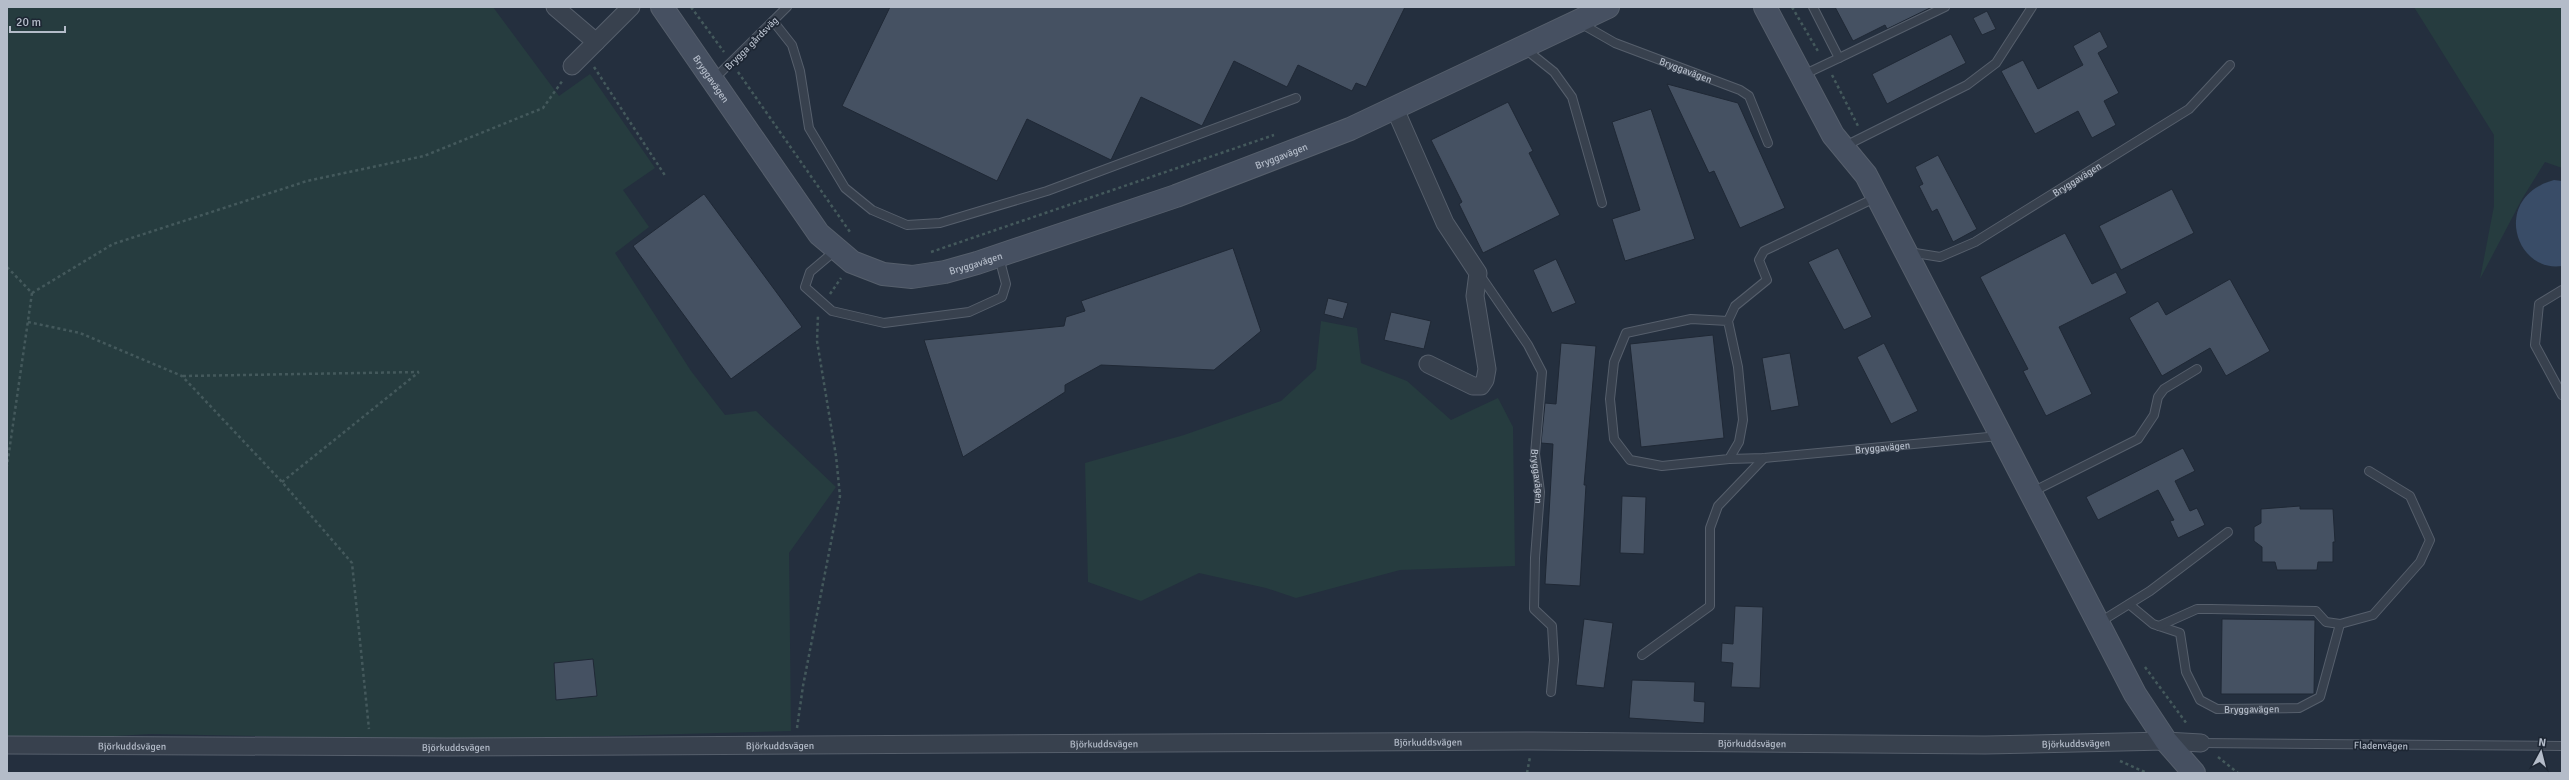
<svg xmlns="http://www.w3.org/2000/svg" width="2569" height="780" font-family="Signika,sans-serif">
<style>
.green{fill:#263c3f}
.water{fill:#394c67}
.building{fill:#455162;stroke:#1f2835}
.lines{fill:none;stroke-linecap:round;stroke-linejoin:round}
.service-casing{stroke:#565f6c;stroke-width:10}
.minor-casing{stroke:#565f6c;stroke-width:19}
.secondary-casing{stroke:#565f6c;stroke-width:24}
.path{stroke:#44595c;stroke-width:2.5;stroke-dasharray:3 3;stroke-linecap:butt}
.service{stroke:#38414e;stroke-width:8}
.minor{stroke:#38414e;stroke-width:17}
.secondary{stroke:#465061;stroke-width:22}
.labels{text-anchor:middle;stroke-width:3.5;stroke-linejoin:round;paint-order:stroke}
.street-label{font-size:10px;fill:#b4bcc9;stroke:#1d2633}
</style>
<rect width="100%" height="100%" fill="#242f3e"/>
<g class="green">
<polygon points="7,7 493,7 559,96 590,74 655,168 623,190 649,227 615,253 691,371 725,415 756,411 836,487 789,553 791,731 466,740 150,734 66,739 7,739"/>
<polygon points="2414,7 2562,7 2562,168 2545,162 2522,199 2480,279 2494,206 2494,135"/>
<polygon points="1321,321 1357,328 1361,363 1407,381 1451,420 1498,398 1513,427 1515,566 1400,570 1296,598 1266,588 1199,573 1141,601 1088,582 1085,463 1184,435 1281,401 1316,369"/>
</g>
<path class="water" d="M2554,180L2562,181V266C2515,273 2491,197 2554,180Z"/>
<g class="building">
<polygon points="890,7 1405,7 1366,87 1356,83 1352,91 1298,65 1287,87 1234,61 1202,126 1141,97 1111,160 1027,119 997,181 842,106"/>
<polygon points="1835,7 1932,7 1887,29 1885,25 1853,41"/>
<polygon points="1987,11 1996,29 1982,35 1973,18"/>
<polygon points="2100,31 2108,47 2098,53 2119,93 2104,101 2116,125 2092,138 2078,111 2035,134 2001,71 2023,60 2038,89 2083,65 2073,46"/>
<polygon points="1951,34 1966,63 1887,104 1872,74"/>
<polygon points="1667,84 1738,103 1785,208 1740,228 1714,171 1709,173"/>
<polygon points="1508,102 1533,151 1529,153 1560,215 1483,253 1459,204 1462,202 1431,140"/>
<polygon points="1651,109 1695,239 1625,261 1612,219 1640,210 1612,122"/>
<polygon points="1938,155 1977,229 1953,242 1937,209 1932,212 1919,186 1923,184 1915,167"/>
<polygon points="2172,189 2194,233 2121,270 2099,226"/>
<polygon points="704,194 802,327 731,379 633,246"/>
<polygon points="2065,233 2092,284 2116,272 2127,293 2059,327 2092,394 2046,416 2023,371 2028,369 1980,277"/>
<polygon points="1233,248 1261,331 1214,370 1101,365 1065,385 1065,392 963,457 924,340 1064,326 1066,317 1085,311 1081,301"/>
<polygon points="1838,248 1872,317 1844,330 1808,262"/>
<polygon points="1556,259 1576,303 1552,313 1533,270"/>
<polygon points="2230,279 2270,351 2226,376 2210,348 2162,376 2129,318 2158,301 2166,315"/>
<polygon points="1328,298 1348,303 1343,319 1324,314"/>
<polygon points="1391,312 1431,321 1424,349 1384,340"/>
<polygon points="1713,335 1724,438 1641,447 1630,344"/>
<polygon points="1561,343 1596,346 1584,485 1586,485 1580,586 1545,584 1553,444 1541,443 1545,403 1556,404"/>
<polygon points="1884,343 1918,411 1891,424 1857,357"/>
<polygon points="1790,353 1799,406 1771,411 1762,358"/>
<polygon points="2183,448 2195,471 2175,481 2190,511 2197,508 2205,525 2178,538 2170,521 2174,520 2158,490 2098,520 2086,497"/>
<polygon points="1622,496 1646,497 1644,554 1620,553"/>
<polygon points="2300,506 2300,509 2333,509 2335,542 2333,542 2333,562 2318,562 2317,570 2277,570 2275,562 2262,562 2262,547 2254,541 2254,527 2261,523 2261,509"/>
<polygon points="1735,606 1763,607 1760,688 1731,687 1733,663 1721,662 1722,643 1733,644"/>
<polygon points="1584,619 1613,623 1604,688 1576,685"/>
<polygon points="2222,619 2315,620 2314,694 2221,694"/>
<polygon points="593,659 597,696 556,700 554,663"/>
<polygon points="1632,680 1695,682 1694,701 1705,702 1704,723 1629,718"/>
</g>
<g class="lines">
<defs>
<g id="service">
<polyline points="773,21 792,45 800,71 809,128 845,188 872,210 907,225 940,223 1047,191 1296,98"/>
<path id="s1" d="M1580,23L1615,43L1740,90L1749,96L1768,143"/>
<polyline points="1524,48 1554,72 1572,97 1602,203"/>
<polyline points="1839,58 1945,7"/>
<polyline points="1803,75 1839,58 1813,7"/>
<polyline points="714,79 787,7"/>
<polyline points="1843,147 1967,85 1996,63 2032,7"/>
<polyline points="836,250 810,272 805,287 832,311 884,323 969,312 1002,297 1006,284 999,257"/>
<path id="s2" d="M1909,252L1940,257L1975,242L2189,109L2230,65"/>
<path id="s3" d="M1480,275L1528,345L1542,372L1535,454L1540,492L1535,558L1534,609L1552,626L1554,660L1551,692"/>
<polyline points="2562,290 2539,304 2535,345 2562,395"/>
<polyline points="1728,321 1691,319 1626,333 1614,362 1610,399 1614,439 1630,460 1662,466 1729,459 1739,442 1743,420 1738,367 1728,321 1735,306 1767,280 1759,260 1764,251 1877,197"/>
<path id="s4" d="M1729,459L1764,458L1999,436"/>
<polyline points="2032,492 2138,439 2154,415 2158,397 2164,389 2197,369"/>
<path id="s5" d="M2130,605L2153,624L2180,633L2186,672L2200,700L2217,709L2299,708L2320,697L2340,624L2373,615L2420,562L2430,540L2410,496L2369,471"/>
<polyline points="2100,622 2150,591 2228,532"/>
<polyline points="2159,626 2197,609 2211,609 2316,611 2326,622 2340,624"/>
<polyline points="1642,655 1710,606 1710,528 1718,506 1764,458"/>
<polyline points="2201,743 2562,746"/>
</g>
<g id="minor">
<polyline points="555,7 596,42"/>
<polyline points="572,66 631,7"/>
<polyline points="1395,109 1445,223 1478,273 1475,296 1487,369 1485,380 1481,386 1473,386 1428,364"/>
<path id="s6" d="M7,745L447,747L1533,741L1985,745L2166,741L2201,743"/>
</g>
<g id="secondary">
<path id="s7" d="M662,7L819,234L852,262L883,274L912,277L945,272L977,263L1176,196L1350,129L1608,7"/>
<polyline points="1765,7 1833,135 1866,175 2135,694 2166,741 2194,773"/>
</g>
</defs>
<use href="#service" class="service-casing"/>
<use href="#minor" class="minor-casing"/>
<use href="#secondary" class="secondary-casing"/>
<g class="path">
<polyline points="691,7 724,52"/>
<polyline points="1792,7 1819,53"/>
<polyline points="594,67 666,177"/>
<polyline points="738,72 850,232"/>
<polyline points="1832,75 1858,126"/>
<polyline points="931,252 1274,135"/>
<polyline points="7,267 32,293 7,466"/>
<polyline points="32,293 113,244 307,181 424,156 543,108 563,80"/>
<polyline points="830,294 841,278"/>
<polyline points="28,322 80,333 182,376 282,482 352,563 369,729"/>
<polyline points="183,376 419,372"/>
<polyline points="282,482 419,372"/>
<polyline points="2145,667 2187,724"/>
<polyline points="797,728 803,686 840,496 836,456 817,341 818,315"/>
<polyline points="2218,757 2238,773"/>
<polyline points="2120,761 2147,773"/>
<polyline points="1527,773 1530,757"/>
</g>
<use href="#service" class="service"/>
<use href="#minor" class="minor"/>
<use href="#secondary" class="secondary"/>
</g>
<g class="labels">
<g class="street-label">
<text transform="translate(751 43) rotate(-45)" y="4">Brygga gårdsväg</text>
<text dy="4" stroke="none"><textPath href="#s1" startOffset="116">Bryggavägen</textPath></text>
<text dy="4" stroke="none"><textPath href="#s7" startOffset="87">Bryggavägen</textPath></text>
<text dy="4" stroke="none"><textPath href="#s7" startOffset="771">Bryggavägen</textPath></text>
<text dy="4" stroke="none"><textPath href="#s2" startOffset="189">Bryggavägen</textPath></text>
<text dy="4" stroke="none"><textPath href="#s7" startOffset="447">Bryggavägen</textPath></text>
<text dy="4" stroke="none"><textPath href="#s4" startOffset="154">Bryggavägen</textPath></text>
<text dy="4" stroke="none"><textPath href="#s3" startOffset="220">Bryggavägen</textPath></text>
<text dy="4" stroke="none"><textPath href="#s5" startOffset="183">Bryggavägen</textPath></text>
<text dy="4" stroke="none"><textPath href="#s6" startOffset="1421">Björkuddsvägen</textPath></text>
<text dy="4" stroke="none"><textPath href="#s6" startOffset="1097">Björkuddsvägen</textPath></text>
<text dy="4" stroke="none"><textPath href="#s6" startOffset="1745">Björkuddsvägen</textPath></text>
<text dy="4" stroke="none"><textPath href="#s6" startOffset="2069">Björkuddsvägen</textPath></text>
<text dy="4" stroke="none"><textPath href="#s6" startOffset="125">Björkuddsvägen</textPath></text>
<text dy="4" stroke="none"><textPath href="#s6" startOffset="773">Björkuddsvägen</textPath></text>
<text transform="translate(2381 745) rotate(1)" y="4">Fladenvägen</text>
<text dy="4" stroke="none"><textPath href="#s6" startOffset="449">Björkuddsvägen</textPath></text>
</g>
</g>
<rect width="2569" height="780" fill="none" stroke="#b4bcc9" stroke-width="16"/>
<g transform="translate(2541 752) rotate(7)" stroke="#1d2633" stroke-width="3" paint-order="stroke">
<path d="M0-3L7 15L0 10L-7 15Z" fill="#b4bcc9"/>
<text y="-6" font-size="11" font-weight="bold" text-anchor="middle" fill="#b4bcc9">N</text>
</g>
<path d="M10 26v6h55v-6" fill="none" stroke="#b4bcc9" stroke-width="2"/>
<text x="16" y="26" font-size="12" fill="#b4bcc9" stroke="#1d2633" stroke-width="3" paint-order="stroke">20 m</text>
</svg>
